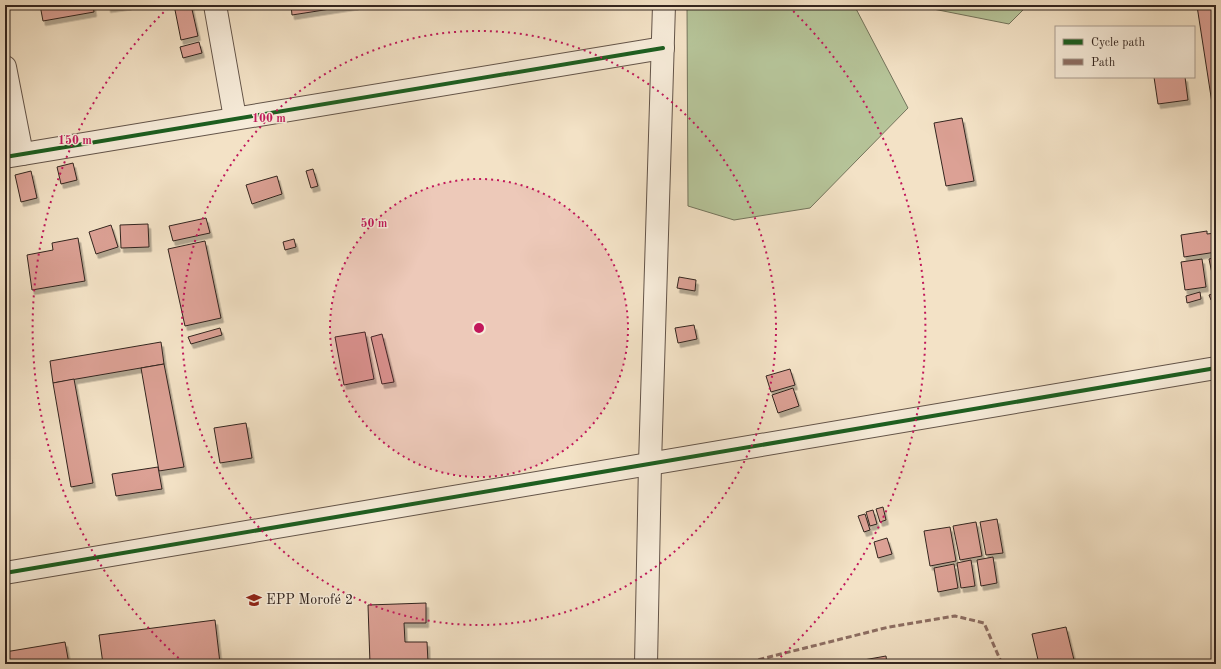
<svg xmlns="http://www.w3.org/2000/svg" width="1221" height="669" viewBox="0 0 1221 669" font-family="'Old Standard TT',serif">
	<style>
		.green { fill: #b6c499; stroke: #74745c }
		.building { fill: #dca195; stroke: #33251f; filter: url(#shadow) }
		.lines { fill: none; stroke-linecap: round; stroke-linejoin: round }
		.minor-casing { stroke: #635449; stroke-width: 24 }
		.minor { stroke: #f7ecda; stroke-width: 22 }
		.quiet { stroke: #8d6e63; stroke-width: 3; stroke-dasharray: 6 3; stroke-linecap: butt }
		.cycleway-casing { stroke: #f7ecda; stroke-width: 6 }
		.cycleway { stroke: #1b5e20; stroke-width: 4 }
		.ring { fill: none; stroke: #c2185b; stroke-width: 2; stroke-dasharray: 2 4 }
		.labels { text-anchor: middle; dominant-baseline: central; stroke-width: 3; stroke-linejoin: round; paint-order: stroke }
		.poi-label { font-size: 14px; fill: #33251f; stroke: #f7ecda; text-anchor: start }
		.centre { fill: #c2185b; stroke: #f7ecda; stroke-width: 2 }
		.ring-label { font-size: 12px; text-anchor: middle; font-weight: bold; fill: #c2185b; stroke: #f7ecda; stroke-width: 3; stroke-linejoin: round; paint-order: stroke }
	</style>
	<defs>
		<filter id="shadow"><feDropShadow dx="2.5" dy="4.5" stdDeviation="0" flood-color="#0004"/></filter>
	</defs>
	<rect width="100%" height="100%" fill="#f3e2c6"/>
	<filter id="stains"><feTurbulence type="fractalNoise" baseFrequency=".005" numOctaves="4"/><feColorMatrix values="0 0 0 0 .2 0 0 0 0 .09 0 0 0 0 .02 0 0 0 .5 -.17"/></filter>
	<radialGradient id="worn" r=".72"><stop offset=".6" stop-color="#630" stop-opacity="0"/><stop offset="1" stop-color="#630" stop-opacity=".3"/></radialGradient>
	<g class="green">
		<polygon points="687,5 854,5 908,108 810,208 734,220 688,206"/>
		<polygon points="913,5 1028,5 1009,24"/>
	</g>
	<g class="building">
		<polygon points="40,5 93,5 94,12 43,21"/>
		<polygon points="108,5 129,5 108,8"/>
		<polygon points="174,5 191,5 198,36 181,40"/>
		<polygon points="291,5 356,5 292,15"/>
		<polygon points="1216,5 1216,129 1197,6"/>
		<polygon points="199,42 202,53 183,58 180,47"/>
		<polygon points="1154,77 1185,77 1188,100 1158,104"/>
		<polygon points="962,118 974,181 946,186 934,123"/>
		<polygon points="73,163 77,180 61,184 57,167"/>
		<polygon points="313,169 318,186 311,188 306,171"/>
		<polygon points="31,171 37,198 21,202 15,175"/>
		<polygon points="277,176 282,194 252,204 246,185"/>
		<polygon points="206,218 210,233 173,241 169,226"/>
		<polygon points="148,224 149,247 121,248 120,225"/>
		<polygon points="111,225 118,247 96,254 89,232"/>
		<polygon points="1207,231 1207,234 1216,233 1216,252 1184,257 1181,235"/>
		<polygon points="78,238 85,281 32,290 27,255 53,250 52,243"/>
		<polygon points="294,239 296,247 285,250 283,242"/>
		<polygon points="205,241 221,318 185,326 168,249"/>
		<polygon points="1216,257 1216,282 1214,283 1209,259"/>
		<polygon points="1202,259 1206,287 1185,290 1181,262"/>
		<polygon points="679,277 696,280 695,291 677,288"/>
		<polygon points="1200,292 1201,299 1187,303 1186,296"/>
		<polygon points="1216,293 1216,299 1211,300 1209,295"/>
		<polygon points="694,325 697,339 678,343 675,328"/>
		<polygon points="220,328 222,335 191,344 188,337"/>
		<polygon points="365,332 374,379 344,385 335,337"/>
		<polygon points="382,334 394,382 382,384 371,337"/>
		<polygon points="161,342 164,364 53,383 50,361"/>
		<polygon points="164,364 184,467 159,471 141,368"/>
		<polygon points="790,369 795,385 771,392 766,376"/>
		<polygon points="74,379 93,483 71,487 53,383"/>
		<polygon points="793,388 799,406 778,413 772,395"/>
		<polygon points="246,423 252,458 220,463 214,428"/>
		<polygon points="158,467 162,489 116,496 112,474"/>
		<polygon points="883,507 886,520 880,522 876,509"/>
		<polygon points="873,510 877,524 870,526 866,512"/>
		<polygon points="865,514 870,530 864,532 858,516"/>
		<polygon points="997,519 1003,553 986,555 980,522"/>
		<polygon points="976,522 982,556 960,560 953,526"/>
		<polygon points="950,527 956,561 930,566 924,531"/>
		<polygon points="887,538 892,554 878,558 874,542"/>
		<polygon points="993,557 997,583 981,586 977,560"/>
		<polygon points="971,560 975,586 961,588 957,563"/>
		<polygon points="954,564 958,588 938,592 934,568"/>
		<polygon points="426,603 426,623 404,623 405,642 427,642 428,662 370,664 368,605"/>
		<polygon points="215,620 220,663 103,664 99,635"/>
		<polygon points="1066,627 1075,664 1039,664 1032,634"/>
		<polygon points="65,642 69,664 5,664 5,652"/>
		<polygon points="886,656 887,664 841,664"/>
	</g>
	<g class="lines">
		<g class="minor-casing">
			<g id="minor">
				<polyline points="215,5 235,118"/>
				<polyline points="5,67 22,154"/>
				<polyline points="5,157 663,48"/>
				<polyline points="5,573 1216,368"/>
				<polyline points="646,664 650,464 664,5"/>
			</g>
		</g>
		<use href="#minor" class="minor"/>
		<polyline class="quiet" points="741,664 889,627 955,616 984,623 1002,664"/>
		<g class="cycleway-casing">
			<g id="cycleway">
				<polyline points="5,157 663,48"/>
				<polyline points="5,573 1216,368"/>
			</g>
		</g>
		<use href="#cycleway" class="cycleway"/>
	</g>
	<circle cx="479" cy="328" r="149" fill="#c2185b" fill-opacity=".12"/>
	<g class="ring">
		<circle cx="479" cy="328" r="149"/>
		<circle cx="479" cy="328" r="297"/>
		<path d="M183 662A446 446 0 0 1 169 7M789 7A446 446 0 0 1 775 662"/>
	</g>
	<defs>
		<g id="school-bare" transform="scale(1.2)"><path d="M0-5L7-2L0 1L-7-2ZM-4 1L0 2.5L4 1V4Q0 6-4 4Z" fill="#8f2418" stroke="#f7ecda" stroke-width="2.5" paint-order="stroke"/></g>
	</defs>
	<g fill-rule="evenodd">
		<use href="#school-bare" x="254" y="600"/>
	</g>
	<g class="labels">
		<g class="poi-label">
			<text x="266" y="600">EPP Morofé 2</text>
		</g>
	</g>
	<circle cx="479" cy="328" r="6" class="centre"/>
	<g class="ring-label">
		<text x="269" y="122">100 m</text>
		<text x="75" y="144">150 m</text>
		<text x="374" y="227">50 m</text>
	</g>
	<rect width="1221" height="669" fill="none" stroke="#f3e2c6" stroke-width="20"/>
	<rect x="6" y="6" width="1209" height="657" fill="none" stroke="#33251f" stroke-width="2"/>
	<rect x="10" y="10" width="1201" height="649" fill="none" stroke="#33251f"/>
	<rect x="1055" y="26" width="140" height="52" fill="#f7ecda" stroke="#a99c8f"/>
	<rect x="1063" y="39" width="20" height="6" fill="#1b5e20" stroke="#a99c8f"/>
	<text x="1091" y="46" font-size="12" fill="#33251f">Cycle path</text>
	<rect x="1063" y="59" width="20" height="6" fill="#8d6e63" stroke="#a99c8f"/>
	<text x="1091" y="66" font-size="12" fill="#33251f">Path</text>
	<rect width="100%" height="100%" filter="url(#stains)"/>
	<rect width="100%" height="100%" fill="url(#worn)"/>
</svg>
